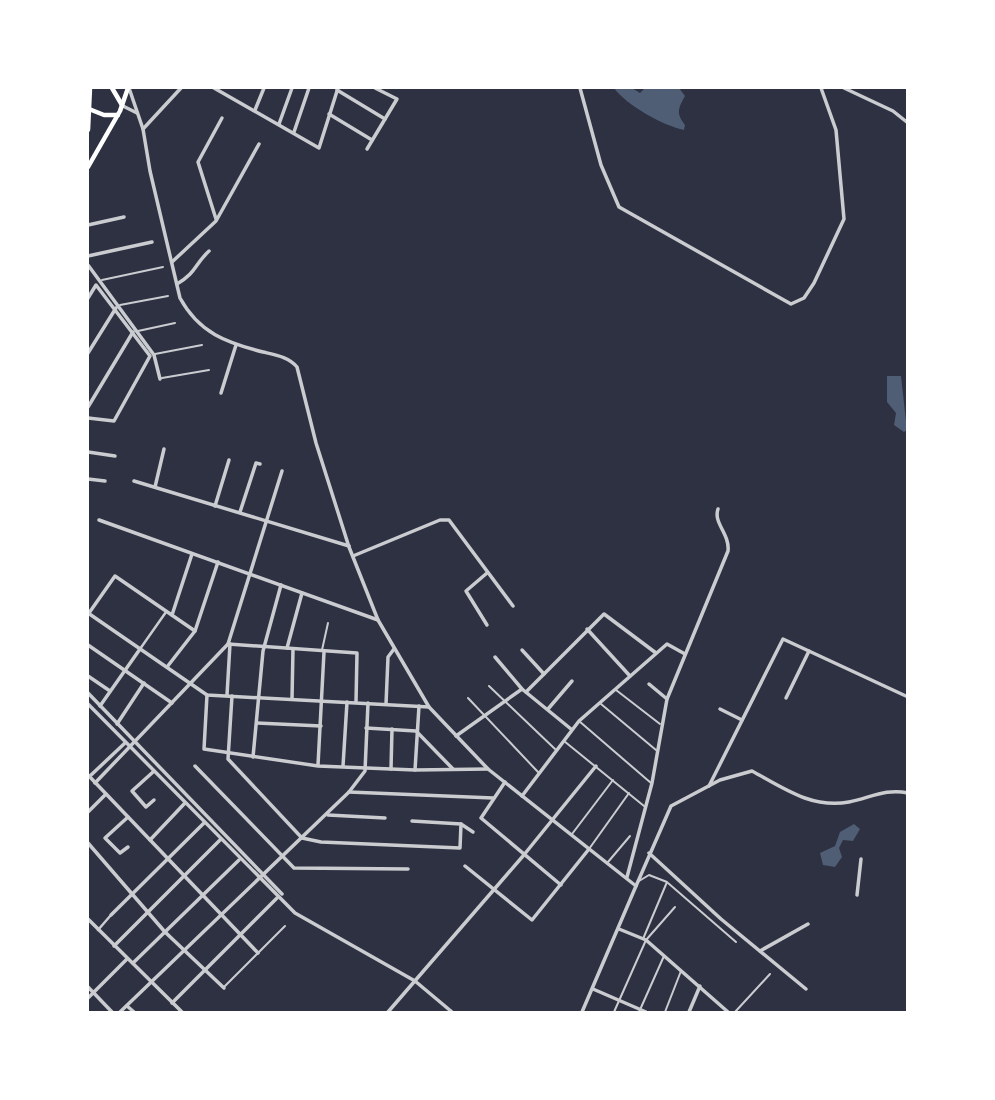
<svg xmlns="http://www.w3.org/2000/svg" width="995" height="1100" viewBox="0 0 995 1100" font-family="'Varela Round',sans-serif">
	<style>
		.water { fill: #4f5d75 }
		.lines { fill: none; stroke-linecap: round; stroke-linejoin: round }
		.service { stroke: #caccd0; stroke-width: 2 }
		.pedestrian { stroke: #caccd0; stroke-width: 2.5 }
		.minor { stroke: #caccd0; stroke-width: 3.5 }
		.tertiary { stroke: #caccd0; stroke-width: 3.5 }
		.secondary { stroke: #fff; stroke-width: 4.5 }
	</style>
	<rect width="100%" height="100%" fill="#2d3142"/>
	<g class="water">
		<path d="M614,88H632L640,93L645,88H679L685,96C678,109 676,113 685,125L684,130C664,126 626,105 614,88Z"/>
		<polygon points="887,376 901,376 907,430 904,432 894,425 896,413 887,402"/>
		<polygon points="854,824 860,829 853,841 843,840 839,848 842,857 835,867 823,865 820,853 835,846 840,832"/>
	</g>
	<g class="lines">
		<g class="service">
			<polyline points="102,280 163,267"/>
			<polyline points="120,305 168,296"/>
			<polyline points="138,331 175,323"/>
			<polyline points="155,354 202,345"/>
			<polyline points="162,378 209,370"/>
			<polyline points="322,650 328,623"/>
			<polyline points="489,686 555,749"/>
			<polyline points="616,690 660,724"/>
			<polyline points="468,698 538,772"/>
			<polyline points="601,704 656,750"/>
			<polyline points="579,721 651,783"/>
			<polyline points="564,741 644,806"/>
			<polyline points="572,834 613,780"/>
			<polyline points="589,849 629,793"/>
			<polyline points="608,862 630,836"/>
			<polyline points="639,881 649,875 667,882 643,939"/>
			<polyline points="668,883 736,942"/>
			<polyline points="224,987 285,926"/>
			<polyline points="614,1012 646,940 675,907"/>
			<polyline points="639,1012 664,956"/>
			<polyline points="665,1012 681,971"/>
			<polyline points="735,1012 770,974"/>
		</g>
		<g class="pedestrian">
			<polyline points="140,649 166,612"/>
			<polyline points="98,930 111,915"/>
		</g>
		<g class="minor">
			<polyline points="214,88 319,148 338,88"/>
			<polyline points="580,88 601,165 619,207 791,304 804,298 814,283 844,219 836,130 821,88"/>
			<polyline points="844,88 893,111 908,123"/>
			<polyline points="337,90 385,119"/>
			<polyline points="255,110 264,88"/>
			<polyline points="329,114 372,140"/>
			<polyline points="279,124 292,88"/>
			<polyline points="143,129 181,88"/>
			<polyline points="294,132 309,88"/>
			<polyline points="367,149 397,99 375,88"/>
			<polyline points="216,219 198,162 222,118"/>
			<polyline points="88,225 124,217"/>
			<polyline points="88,256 152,242"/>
			<polyline points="172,262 216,221 259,144"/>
			<polyline points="88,265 154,355 160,379"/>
			<path d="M177,284C197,272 194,265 209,251"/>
			<polyline points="88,298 96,285 150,356 114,421 88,418"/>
			<polyline points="88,353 116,308"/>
			<polyline points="221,393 236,345"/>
			<polyline points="88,407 133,332"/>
			<polyline points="88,452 115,456"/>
			<polyline points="88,479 105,481"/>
			<polyline points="134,481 349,546"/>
			<polyline points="155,487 164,449"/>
			<polyline points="215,506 229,460"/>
			<polyline points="240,512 256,463 260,464"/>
			<polyline points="99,520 378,620"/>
			<polyline points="353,556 440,520 449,520 513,606"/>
			<polyline points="487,573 466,591 487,625"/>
			<polyline points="88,613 207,695 429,707"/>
			<polyline points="89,613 115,576 195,631"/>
			<polyline points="172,615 192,554"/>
			<polyline points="587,629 630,676"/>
			<polyline points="228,644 357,653 356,702"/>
			<polyline points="88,645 172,703"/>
			<polyline points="287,648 302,593"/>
			<polyline points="522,650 544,674"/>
			<polyline points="495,657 522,689 571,729"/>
			<polyline points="167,667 195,631 218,562"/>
			<polyline points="88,676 110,691"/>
			<polyline points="649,684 667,699"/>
			<polyline points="526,692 604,614 656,653"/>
			<polyline points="88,693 282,894"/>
			<polyline points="207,695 204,749 318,766 415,770 488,769"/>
			<polyline points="227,695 230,644"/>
			<polyline points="232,696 228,759 302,838 321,842 460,848 461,824 412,821"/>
			<polyline points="786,698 809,651"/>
			<polyline points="292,699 293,649"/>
			<polyline points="88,704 295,913 415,981 452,1012"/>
			<polyline points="386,704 388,657 394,649"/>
			<polyline points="100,706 140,649"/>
			<polyline points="548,709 572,681"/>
			<polyline points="720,709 742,720"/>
			<polyline points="257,723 321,726"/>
			<polyline points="117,724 144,683"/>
			<polyline points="366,728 416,731 453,769"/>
			<polyline points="456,736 522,689"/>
			<polyline points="253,757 263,651 281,585"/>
			<polyline points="318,765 324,652"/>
			<polyline points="195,766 294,868 408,869"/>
			<polyline points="343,766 347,702"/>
			<polyline points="391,769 392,729"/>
			<polyline points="415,770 419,706"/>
			<polyline points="153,772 132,791 146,807 154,800"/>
			<polyline points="88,775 258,953"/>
			<polyline points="90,776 125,743"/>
			<polyline points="505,782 481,818 561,885"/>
			<polyline points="95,783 228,644 282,471"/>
			<polyline points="709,786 783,639 908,697"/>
			<polyline points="349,792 493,798"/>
			<polyline points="522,796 579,721 667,644 685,654"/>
			<polyline points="88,812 106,794"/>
			<polyline points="328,815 385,818"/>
			<polyline points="461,824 473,832"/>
			<polyline points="150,840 185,803"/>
			<polyline points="88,843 165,932 224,988"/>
			<polyline points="128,847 120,853 105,838 128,817"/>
			<polyline points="649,853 721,919 806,989"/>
			<polyline points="465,866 532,920 589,849"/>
			<path d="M627,877L652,783L667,699L728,551C730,534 713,523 718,509"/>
			<path d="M636,886L671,806L720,780L752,771C783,788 812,809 849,802C870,798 886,788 908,793"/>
			<polyline points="857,895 861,859"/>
			<polyline points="111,915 204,823"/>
			<polyline points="619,929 646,940 728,1012"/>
			<polyline points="114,946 221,839"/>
			<polyline points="760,951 808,924"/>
			<polyline points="133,963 239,860"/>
			<polyline points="88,987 112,1012"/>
			<polyline points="593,989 646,1012"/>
			<polyline points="88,998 127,959"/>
			<polyline points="172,1003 277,898"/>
			<polyline points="127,1006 134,1012"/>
			<polyline points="120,1012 349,792 365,771 368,703"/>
			<polyline points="388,1012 523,856 596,766"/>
			<polyline points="689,1012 700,986"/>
		</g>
		<g class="tertiary">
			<path d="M129,88L143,129L150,171L180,298C199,333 227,343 263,352C276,355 289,357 297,367L316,443L349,547L378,620L429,707L488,769L636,886L582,1012"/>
			<polyline points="123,106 137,113"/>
			<polyline points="88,919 182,1012"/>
		</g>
		<g class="secondary">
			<polyline points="112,88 122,105"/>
			<polyline points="89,109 104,115 118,115"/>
			<polyline points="88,130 90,88"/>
			<polyline points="88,167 120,111 128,88"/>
		</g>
	</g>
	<rect width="995" height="1100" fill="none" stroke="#ffffff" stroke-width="178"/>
</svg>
